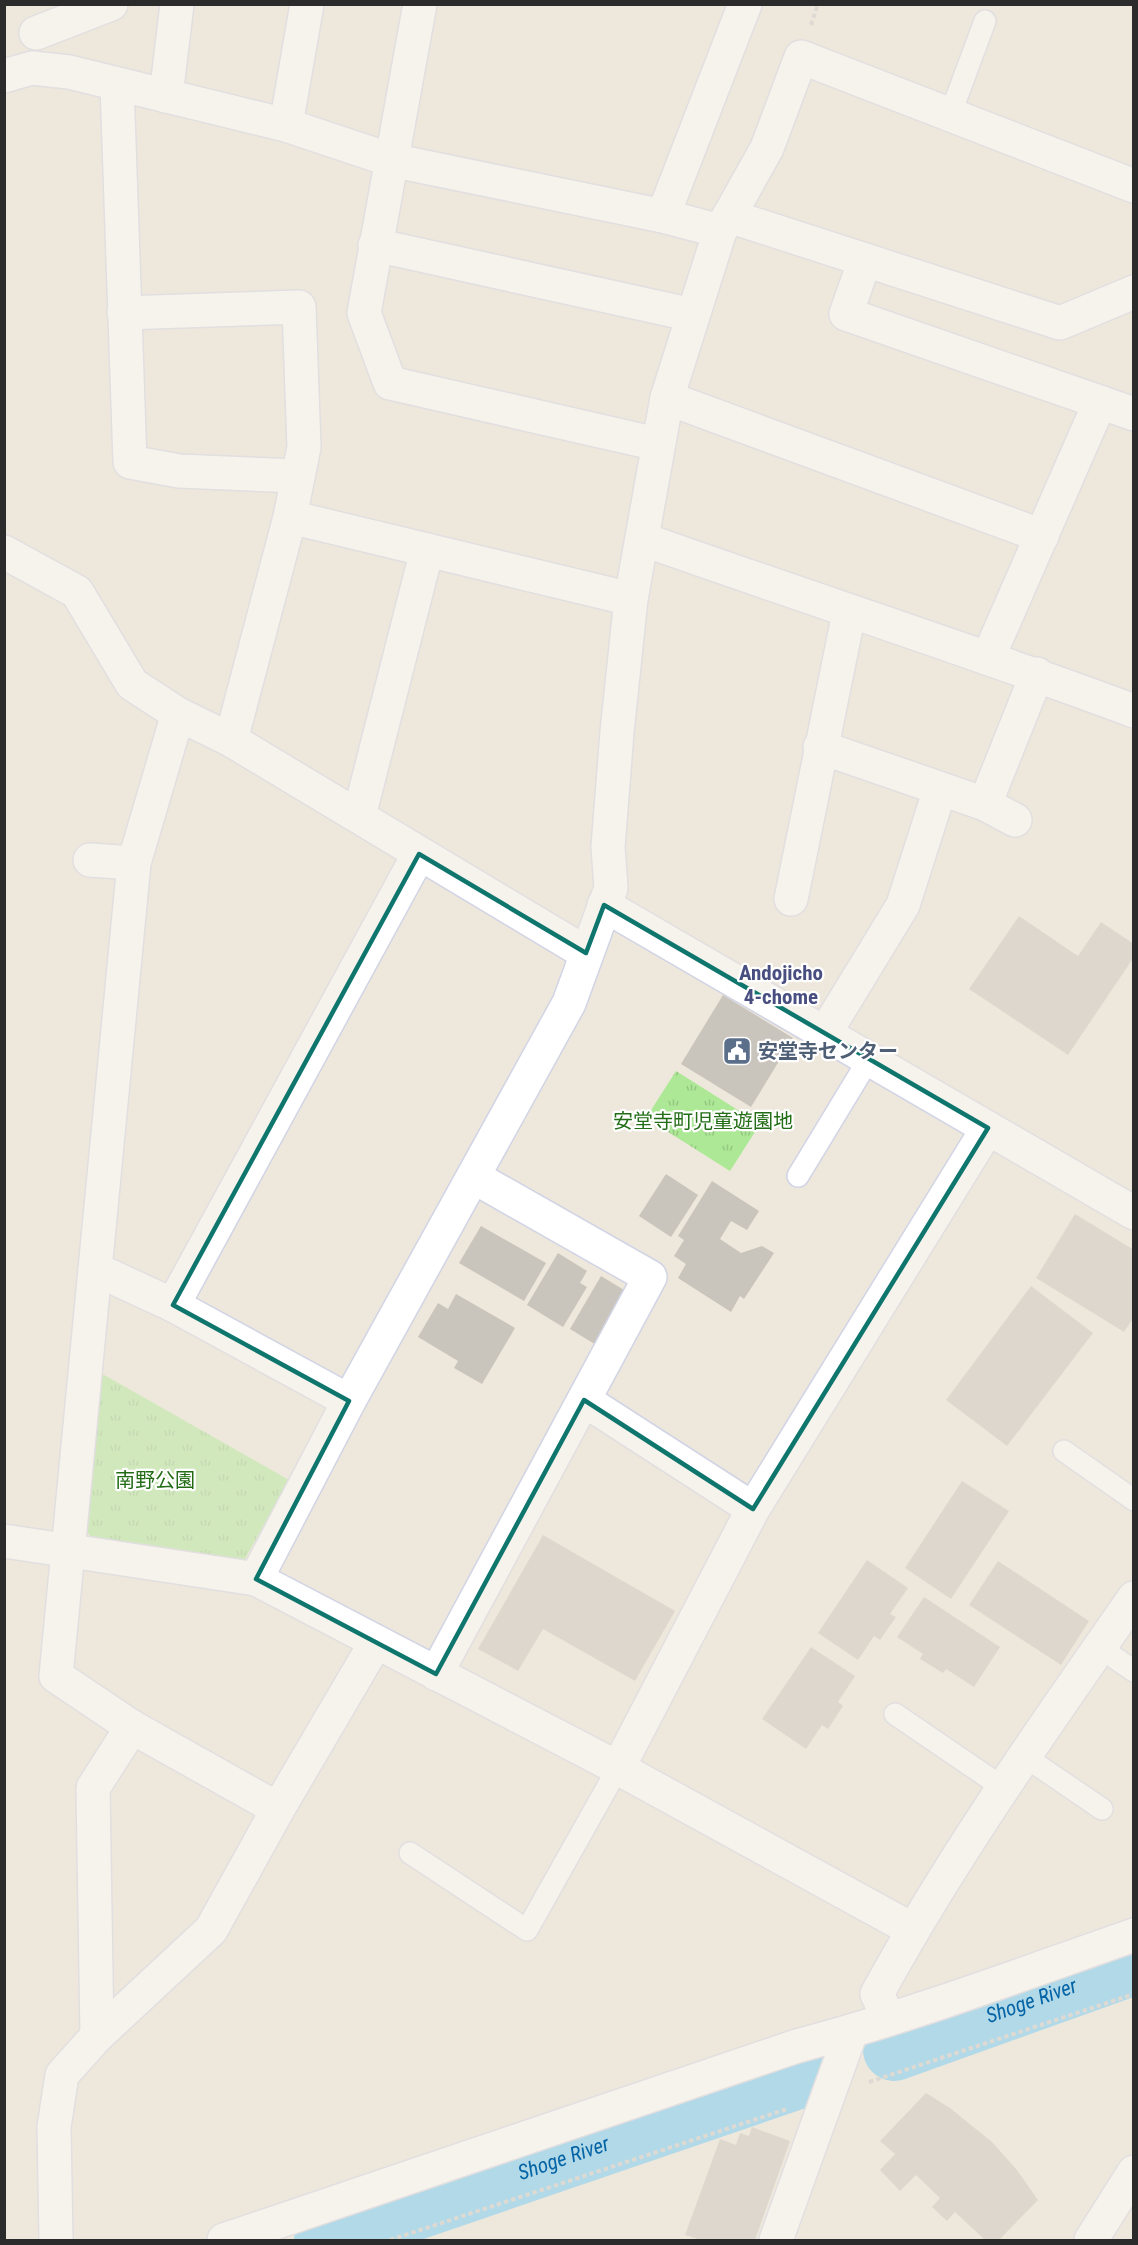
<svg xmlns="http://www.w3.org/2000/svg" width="1138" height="2245" viewBox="0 0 1138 2245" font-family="'Roboto Condensed','Noto Sans JP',sans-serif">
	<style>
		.park { fill: url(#park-tufts) }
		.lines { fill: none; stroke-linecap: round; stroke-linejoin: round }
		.river { stroke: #68c8f6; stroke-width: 62 }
		.building { fill: #c9c4bc }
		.service-casing { stroke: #d1d4e5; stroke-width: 24 }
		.minor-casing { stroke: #d1d4e5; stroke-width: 36 }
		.path { stroke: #c8c8c8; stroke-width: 4; stroke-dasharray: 4.5 3; stroke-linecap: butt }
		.service { stroke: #fff; stroke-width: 21 }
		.minor { stroke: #fff; stroke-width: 33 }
		.marked { fill: none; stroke: #0f766e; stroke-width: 4.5; stroke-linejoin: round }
		.labels { text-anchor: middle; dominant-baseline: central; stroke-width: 4.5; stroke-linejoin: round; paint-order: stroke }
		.service-label { font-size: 20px; font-weight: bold; fill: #4e5e75; stroke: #fff; text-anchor: start }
		.park-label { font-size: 20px; fill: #226d15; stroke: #fff }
		.neighbourhood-label { font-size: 21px; font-weight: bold; fill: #484e7f; stroke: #fff }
		.water-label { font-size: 21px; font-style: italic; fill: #0564a5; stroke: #fff }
	</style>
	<defs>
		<pattern id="park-tufts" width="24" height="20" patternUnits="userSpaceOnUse" patternTransform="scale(1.5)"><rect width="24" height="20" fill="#ace895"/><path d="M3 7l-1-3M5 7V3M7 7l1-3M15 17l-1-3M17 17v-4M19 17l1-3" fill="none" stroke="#94c781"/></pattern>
	</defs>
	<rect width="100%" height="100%" fill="#eee7dc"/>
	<g class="park">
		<polygon points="676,1071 760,1124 730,1171 646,1118"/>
		<polygon points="99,1372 289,1480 245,1559 238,1562 92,1538 84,1528"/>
	</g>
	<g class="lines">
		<g class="river">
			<path id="s1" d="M894,2050L1134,1964"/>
			<path id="s2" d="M325,2240L801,2077"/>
		</g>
	</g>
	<g class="building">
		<polygon points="1019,916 1078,956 1101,922 1134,944 1134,957 1068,1055 969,989"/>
		<polygon points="723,995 793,1038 751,1107 681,1064"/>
		<polygon points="666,1174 698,1195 671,1237 639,1216"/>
		<polygon points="712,1181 759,1211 747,1230 731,1221 720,1239 741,1253 762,1246 774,1253 744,1299 740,1296 731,1312 678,1278 686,1264 674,1256 684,1240 678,1236"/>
		<polygon points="1075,1214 1134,1250 1134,1317 1124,1332 1036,1278"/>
		<polygon points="481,1226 546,1263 524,1301 459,1263"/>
		<polygon points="558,1253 587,1271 580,1283 587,1287 563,1327 527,1305"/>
		<polygon points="601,1276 629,1293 598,1346 570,1329"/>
		<polygon points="1031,1286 1093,1333 1007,1446 946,1400"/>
		<polygon points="456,1294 515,1328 482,1384 454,1368 458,1361 418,1337 438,1303 448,1309"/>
		<polygon points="962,1481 1009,1511 951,1599 905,1568"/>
		<polygon points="543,1535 675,1611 635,1681 543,1629 518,1671 478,1649"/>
		<polygon points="867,1560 908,1588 890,1614 896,1617 880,1640 874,1636 858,1660 818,1633"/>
		<polygon points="998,1561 1089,1621 1061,1665 969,1605"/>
		<polygon points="924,1597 1000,1647 974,1687 946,1669 943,1673 920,1659 923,1654 897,1637"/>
		<polygon points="811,1647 855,1676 838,1702 843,1706 828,1729 822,1725 806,1749 762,1719"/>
		<polygon points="926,2093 950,2108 992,2142 1017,2170 1038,2200 999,2240 985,2240 955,2212 947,2221 932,2207 940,2198 916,2175 900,2191 880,2170 895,2154 880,2141"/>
		<polygon points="752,2127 790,2141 755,2240 701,2240 685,2235 720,2139 736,2145 740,2133 749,2136"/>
	</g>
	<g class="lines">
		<g class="service-casing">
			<g id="service">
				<polyline points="950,115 985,21"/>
				<polyline points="798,1176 869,1059"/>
				<polyline points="1064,1451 1134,1500"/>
				<polyline points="1099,1647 1134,1671"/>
				<polyline points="895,1714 1002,1787"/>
				<polyline points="1024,1756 1102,1809"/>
				<polyline points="410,1853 527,1930 618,1768"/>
			</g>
		</g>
		<g class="minor-casing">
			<g id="minor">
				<polyline points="420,4 364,313 390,383 657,444"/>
				<polyline points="36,33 111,4"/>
				<polyline points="4,76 32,68 69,72 286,125 391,160 663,216 720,231 729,216 1060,323 1134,292"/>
				<polyline points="117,84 130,462 179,471 297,476"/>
				<polyline points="166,96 177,4"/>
				<polyline points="286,125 307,4"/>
				<polyline points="663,216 745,4"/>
				<polyline points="729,216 767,148 801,57 1134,186"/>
				<polyline points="375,245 693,315"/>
				<polyline points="865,260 846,314 1134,414"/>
				<polyline points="124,313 299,307 304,447 290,517 231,740"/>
				<polyline points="667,398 1042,536"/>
				<polyline points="290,517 631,599"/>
				<path d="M642,539C805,597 971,650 1134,711"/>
				<polyline points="4,552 77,592 132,684 178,714 231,740 586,953"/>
				<polyline points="988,658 1100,402"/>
				<polyline points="178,714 134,863 56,1676 132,1727 278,1809"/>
				<polyline points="820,747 985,804 1015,820"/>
				<polyline points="985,804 1037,674"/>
				<polyline points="359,816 427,550"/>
				<polyline points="90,860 134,863"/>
				<polyline points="791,899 849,613"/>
				<polyline points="604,905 1134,1213"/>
				<polyline points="825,1033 903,905 940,789"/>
				<polyline points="95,1269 173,1305 349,1401"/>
				<polyline points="173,1305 419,854"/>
				<polyline points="584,1400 753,1509"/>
				<polyline points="4,1541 256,1579 618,1768 913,1930"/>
				<polyline points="256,1579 349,1401 569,1003 611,888 608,847 617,732 631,599 667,398 720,231"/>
				<polyline points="436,1674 650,1277 474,1177"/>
				<polyline points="618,1768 753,1509 988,1128"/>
				<path d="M889,2019L877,1994C953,1855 1044,1727 1134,1598"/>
				<polyline points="97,2036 93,1788 132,1727"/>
				<polyline points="56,2240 54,2127 62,2075 97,2036 211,1930 278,1809 376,1642"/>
				<path d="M224,2240L797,2046C911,2016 1022,1974 1134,1935"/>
				<polyline points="776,2240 851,2032"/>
				<polyline points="1091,2240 1134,2172"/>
			</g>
		</g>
		<g class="path">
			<polyline points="811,25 818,4"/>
			<polyline points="869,2082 1134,1994"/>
			<polyline points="390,2240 787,2109"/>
		</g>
		<use href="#service" class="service"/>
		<use href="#minor" class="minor"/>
	</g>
	<path d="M0 0H1138V2245H0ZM419,854L586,953L604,905L988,1128L753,1509L584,1400L436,1674L256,1579L349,1401L173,1305Z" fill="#eee7dc" fill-opacity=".55" fill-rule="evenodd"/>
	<path class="marked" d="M419,854L586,953L604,905L988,1128L753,1509L584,1400L436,1674L256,1579L349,1401L173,1305Z"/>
	<defs>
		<g id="civic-square" transform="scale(1.5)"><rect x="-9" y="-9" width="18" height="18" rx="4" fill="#5c6f8a" stroke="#fff"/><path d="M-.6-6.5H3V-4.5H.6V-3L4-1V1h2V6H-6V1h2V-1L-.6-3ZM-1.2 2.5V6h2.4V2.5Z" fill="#fff"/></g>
	</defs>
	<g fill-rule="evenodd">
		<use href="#civic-square" x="737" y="1051"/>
	</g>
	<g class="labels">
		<g class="service-label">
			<text x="758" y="1051">安堂寺センター</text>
		</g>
		<g class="park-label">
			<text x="703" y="1121">安堂寺町児童遊園地</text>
			<text x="155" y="1480">南野公園</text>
		</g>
		<g class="neighbourhood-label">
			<text x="781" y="973">Andojicho<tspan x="781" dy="24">4-chome</tspan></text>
		</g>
		<g class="water-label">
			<text stroke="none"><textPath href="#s1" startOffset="146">Shoge River</textPath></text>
			<text stroke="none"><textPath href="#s2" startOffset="252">Shoge River</textPath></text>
		</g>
	</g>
	<rect width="1138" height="2245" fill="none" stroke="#2b2b2b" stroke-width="12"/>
</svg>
